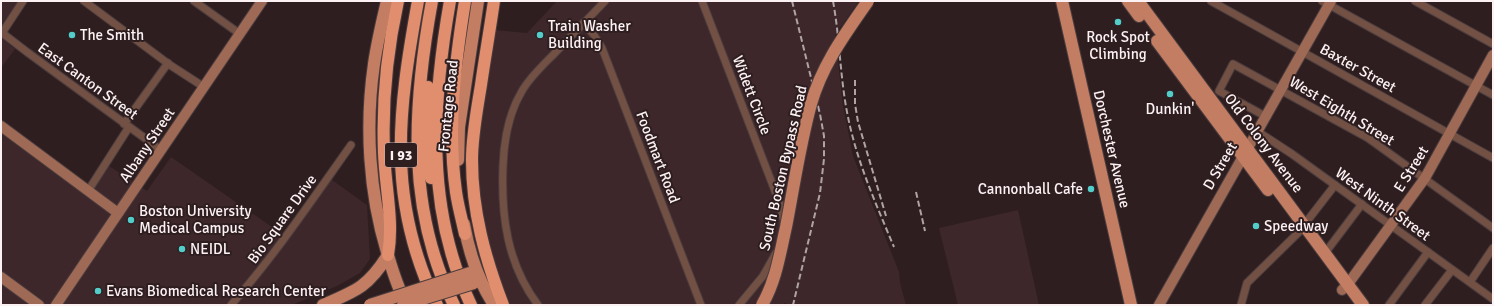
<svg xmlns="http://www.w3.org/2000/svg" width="1494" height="306" viewBox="0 0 1494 306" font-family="Signika,sans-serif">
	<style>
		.built { fill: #3d272b }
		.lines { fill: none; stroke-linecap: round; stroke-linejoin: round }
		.street-casing { stroke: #4b3c3e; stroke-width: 9 }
		.secondary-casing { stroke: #4b3c3e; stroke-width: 12 }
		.primary-casing { stroke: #4b3c3e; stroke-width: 14 }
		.highway-casing { stroke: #4b3c3e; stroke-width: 14 }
		.street { stroke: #725144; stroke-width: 7 }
		.secondary { stroke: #9f6a55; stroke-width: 10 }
		.primary { stroke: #c27d62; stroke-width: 12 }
		.highway { stroke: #e18e6e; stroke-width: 12 }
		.rail { stroke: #b0a3a5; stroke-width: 2; stroke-dasharray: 6 3; stroke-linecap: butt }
		.primary-bridge-casing { stroke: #4b3c3e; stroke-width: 14; stroke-linecap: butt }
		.primary-bridge { stroke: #c27d62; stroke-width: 12 }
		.poi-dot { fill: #53cdc9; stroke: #2e1e20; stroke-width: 1.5 }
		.labels { text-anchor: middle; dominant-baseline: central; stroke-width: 4; stroke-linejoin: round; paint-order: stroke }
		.shield { fill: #2e1e20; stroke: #beb2b4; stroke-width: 1 }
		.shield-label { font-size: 14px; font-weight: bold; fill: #fcf1f3 }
		.poi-label { font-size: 15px; fill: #fcf1f3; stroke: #2e1e20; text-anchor: start }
		.street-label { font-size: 15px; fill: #fcf1f3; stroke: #2e1e20 }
	</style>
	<rect width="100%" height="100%" fill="#2e1e20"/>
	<g class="built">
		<polygon points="1,1 19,1 1,25"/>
		<polygon points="557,1 859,1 835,35 843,106 853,156 899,272 900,283 906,305 790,305 784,303 784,305 508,305 483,226 476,171 479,123 495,30 527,33"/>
		<polygon points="1,38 15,49 1,68"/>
		<polygon points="1,120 91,188 106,164 147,191 171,157 282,234 325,175 367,205 370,259 360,273 337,286 292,305 1,305"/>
		<polygon points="1018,210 1039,305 958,305 939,228"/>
	</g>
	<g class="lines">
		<g class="street-casing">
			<g id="street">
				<polyline points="84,1 170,65 204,87"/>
				<polyline points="194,1 240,34"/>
				<polyline points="702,1 780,204 784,222"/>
				<polyline points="1211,1 1493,158"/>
				<polyline points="1322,1 1493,95"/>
				<polyline points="1415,1 1493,44"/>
				<polyline points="583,23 594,35 602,48 701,305"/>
				<polyline points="1,32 27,52 161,150"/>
				<polyline points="2,33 23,1"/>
				<polyline points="1265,116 1219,91 1233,64 1368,138 1493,228"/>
				<polyline points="124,124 168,63"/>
				<polyline points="1257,131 1292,154 1493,299"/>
				<polyline points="88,191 129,127"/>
				<polyline points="1304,225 1335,185"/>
				<polyline points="1325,253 1362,204"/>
				<polyline points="1470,282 1493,248"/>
				<path d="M231,305C275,255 312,200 351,145"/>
				<path d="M538,305C507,264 501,216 503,166C504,140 508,114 522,91C530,77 543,65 554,54C571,36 588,19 605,1"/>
				<polyline points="739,305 763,276 776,253"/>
				<polyline points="1241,305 1247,283 1299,232"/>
				<polyline points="1389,305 1428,252"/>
				<polyline points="1425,305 1452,270"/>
			</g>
		</g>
		<g class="secondary-casing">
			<g id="secondary">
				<polyline points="1,126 118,213"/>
				<polyline points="1,277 39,305"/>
				<polyline points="1342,290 1348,284 1425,178 1493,55"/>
				<polyline points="56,305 262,1"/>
				<polyline points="1159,305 1331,1"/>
			</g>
		</g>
		<g class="primary-casing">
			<g id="primary">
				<path d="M387,1C382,22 377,43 374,64C365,126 369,192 387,252C392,269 397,287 406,303"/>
				<polyline points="1062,1 1131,305"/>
				<polyline points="1128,1 1139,16"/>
				<polyline points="1138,1 1363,305"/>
				<polyline points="1157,41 1268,190"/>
				<polyline points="458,160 459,127 478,1"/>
				<path d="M464,224C469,253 478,280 494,305"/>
				<path d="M323,305C356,291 368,287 388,255"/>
			</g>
		</g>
		<g class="highway-casing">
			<g id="highway">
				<path d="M418,1C398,111 386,200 437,305"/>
				<path d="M432,1C413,105 406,208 454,305"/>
				<path d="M450,1C432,103 425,209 471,305"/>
				<path d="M465,1C455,63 447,129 456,192C458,206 462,220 465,234"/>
				<path d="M494,1C490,29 485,57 481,85C477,110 472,135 472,160C472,211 485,258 503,305"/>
				<path d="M428,87C426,117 423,150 431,178"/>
				<path d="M388,255C394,221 385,186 384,152C382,101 387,51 398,1"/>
			</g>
		</g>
		<use href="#street" class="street"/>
		<use href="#secondary" class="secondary"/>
		<use href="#primary" class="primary"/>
		<use href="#highway" class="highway"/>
		<g class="rail">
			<polyline points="792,1 820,114 824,136 824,159 820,193 793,305"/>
			<path d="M833,1C840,39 840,79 848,117C857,162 876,204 894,247"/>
			<polyline points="855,80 855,104 858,122 886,216"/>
			<polyline points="916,192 925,231"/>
			<polyline points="923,304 923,305"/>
		</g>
		<g class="primary-bridge-casing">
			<g id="primary-bridge">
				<polyline points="370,305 470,273"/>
				<polyline points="403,305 474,283"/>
				<path d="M762,305C776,281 780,253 786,227C794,186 800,144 811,104C822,65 845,34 868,1"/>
			</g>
		</g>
		<use href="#primary-bridge" class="primary-bridge"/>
	</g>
	<g class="poi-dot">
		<circle cx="1118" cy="22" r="4"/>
		<circle cx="72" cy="35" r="4"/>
		<circle cx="540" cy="35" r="4"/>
		<circle cx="1170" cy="94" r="4"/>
		<circle cx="1091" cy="189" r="4"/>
		<circle cx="131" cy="220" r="4"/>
		<circle cx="1256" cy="226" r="4"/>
		<circle cx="182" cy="249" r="4"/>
		<circle cx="98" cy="291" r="4"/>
	</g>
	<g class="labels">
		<rect class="shield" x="385" y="143" width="32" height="24" rx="3"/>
		<g class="shield-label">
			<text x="401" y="155">I 93</text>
		</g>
		<g class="poi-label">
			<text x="548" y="26">Train Washer<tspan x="548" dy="17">Building</tspan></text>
			<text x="80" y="35">The Smith</text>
			<text x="1118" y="37" text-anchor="middle">Rock Spot<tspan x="1118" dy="17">Climbing</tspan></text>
			<text x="1170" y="109" text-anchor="middle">Dunkin'</text>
			<text x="1083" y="189" text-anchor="end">Cannonball Cafe</text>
			<text x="139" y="211">Boston University<tspan x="139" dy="17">Medical Campus</tspan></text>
			<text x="1264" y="226">Speedway</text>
			<text x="190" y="249">NEIDL</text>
			<text x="106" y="291">Evans Biomedical Research Center</text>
		</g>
		<g class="street-label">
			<text transform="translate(1358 68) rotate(29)">Baxter Street</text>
			<text transform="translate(88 81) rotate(36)">East Canton Street</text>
			<text transform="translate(752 95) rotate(69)">Widett Circle</text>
			<text transform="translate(448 106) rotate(-84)">Frontage Road</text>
			<text transform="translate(1342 111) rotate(31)">West Eighth Street</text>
			<text transform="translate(1264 143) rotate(53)">Old Colony Avenue</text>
			<text transform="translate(147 145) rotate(-56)">Albany Street</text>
			<text transform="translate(1112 149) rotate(77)">Dorchester Avenue</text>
			<text transform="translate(658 157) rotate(69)">Foodmart Road</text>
			<text transform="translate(1220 166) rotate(-60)">D Street</text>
			<text transform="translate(783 168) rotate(-77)">South Boston Bypass Road</text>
			<text transform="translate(1411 169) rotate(-58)">E Street</text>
			<text transform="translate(1383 204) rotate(36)">West Ninth Street</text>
			<text transform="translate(282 219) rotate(-54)">Bio Square Drive</text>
		</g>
	</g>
	<rect width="1494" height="306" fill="none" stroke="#fcf1f3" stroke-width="4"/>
</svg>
